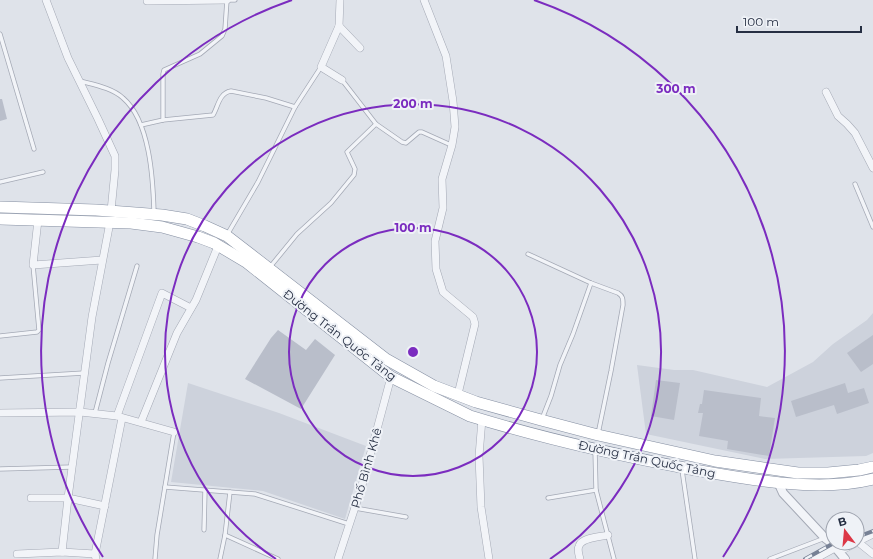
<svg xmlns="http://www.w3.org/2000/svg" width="873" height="559" viewBox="0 0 873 559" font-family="Montserrat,sans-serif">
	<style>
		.built { fill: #cdd2dc }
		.building { fill: #b9beca }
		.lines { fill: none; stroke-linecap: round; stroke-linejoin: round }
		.service-casing { stroke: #a4a9b5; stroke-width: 5 }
		.minor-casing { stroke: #a4a9b5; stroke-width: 8 }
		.tertiary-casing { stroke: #a4a9b5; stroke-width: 10 }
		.trunk-casing { stroke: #858fa2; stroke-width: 12 }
		.service { stroke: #f2f4f8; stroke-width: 3.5 }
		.minor { stroke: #f2f4f8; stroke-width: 7 }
		.tertiary { stroke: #f2f4f8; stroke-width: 8 }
		.trunk { stroke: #fff; stroke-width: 11 }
		.rail-casing { stroke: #778195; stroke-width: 4 }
		.rail { stroke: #eff2f7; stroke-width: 2.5; stroke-dasharray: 8; stroke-linecap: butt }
		.ring { fill: none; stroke: #7b2cbf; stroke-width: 2 }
		.labels { text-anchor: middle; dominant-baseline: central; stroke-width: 4; stroke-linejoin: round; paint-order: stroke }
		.street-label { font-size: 12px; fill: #262f43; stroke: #eff2f7 }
		.centre { fill: #7b2cbf; stroke: #eff2f7; stroke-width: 2 }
		.ring-label { font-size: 12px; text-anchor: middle; font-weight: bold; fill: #7b2cbf; stroke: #eff2f7; stroke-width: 4; stroke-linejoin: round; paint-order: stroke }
	</style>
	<rect width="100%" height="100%" fill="#dfe3ea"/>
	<g class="built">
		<polygon points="873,313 873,453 866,456 765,459 646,434 637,365 674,370 693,370 767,387 813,362 833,344 867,320"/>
		<polygon points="188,383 279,413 366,446 345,519 263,491 171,482"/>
	</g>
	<g class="building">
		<polygon points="0,99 2,99 7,119 0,121"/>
		<polygon points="278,330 306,350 315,339 335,355 301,409 245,379 271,338"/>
		<polygon points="873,335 873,364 861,372 847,353"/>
		<polygon points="656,380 680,383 674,420 651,416"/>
		<polygon points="845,383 848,393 864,388 869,403 837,414 834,405 796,417 791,401"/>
		<polygon points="704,390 761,398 759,416 775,418 769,456 727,449 728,441 699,436 703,413 698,413 700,404 702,404"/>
	</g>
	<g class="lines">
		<g class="service-casing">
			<g id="service">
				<polyline points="227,0 235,0"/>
				<polyline points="0,34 34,149"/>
				<polyline points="342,80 376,124 402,142 406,143 419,132 422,132 451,145"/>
				<path d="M80,81C95,85 112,88 123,98C150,121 153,179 154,212"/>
				<path d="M163,120L213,115C218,107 219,93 231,91L266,98L295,107"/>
				<polyline points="141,125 163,120 163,74 164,70 200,54 222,36 225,29 227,0"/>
				<polyline points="0,182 43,172"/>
				<polyline points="855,184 873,227"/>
				<polyline points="227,235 258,182 295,107 321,67"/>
				<path d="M528,254L591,283L618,293C623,296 623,299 623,305L611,371L598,434"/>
				<polyline points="270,267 297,234 331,203 354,175 355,169 347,152 376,124"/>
				<polyline points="0,336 37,332 39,330 33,265"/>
				<polyline points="0,378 84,373"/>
				<polyline points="95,413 108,363 137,266"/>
				<polyline points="542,419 551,396 560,365 573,334 591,283"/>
				<polyline points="595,450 596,490 614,559"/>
				<polyline points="0,469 72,467"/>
				<polyline points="682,470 695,559"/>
				<polyline points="165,487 255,494 349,524"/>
				<polyline points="548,498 596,490"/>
				<polyline points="355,508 406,517"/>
				<polyline points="204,530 205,490"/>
				<polyline points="225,535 278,559"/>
				<polyline points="155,559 157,535 174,432"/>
				<polyline points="220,559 225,535 230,492"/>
				<polyline points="770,559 825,538"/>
			</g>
		</g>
		<g class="minor-casing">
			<g id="minor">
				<polyline points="46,0 68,58 98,119 115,156 115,170 111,211"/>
				<polyline points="340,0 339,26 360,48"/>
				<polyline points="424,0 446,56 453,101 455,127 452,145 442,179 443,208 435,241 436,269 443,292 473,317 475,324 458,394"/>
				<polyline points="147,1 227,0"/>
				<polyline points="339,26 321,67 342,80"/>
				<polyline points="826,92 838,116 847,124 855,133 873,168"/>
				<polyline points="38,220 33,265 102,260"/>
				<polyline points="0,413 80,412 117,416 174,432"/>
				<polyline points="117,416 162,293 191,308"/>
				<polyline points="482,419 479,456 481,507 489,559"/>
				<polyline points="141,422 177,333 196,300 218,246"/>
				<polyline points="31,498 68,498 105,506"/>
				<polyline points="857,542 873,534"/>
				<polyline points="858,542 873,554"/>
				<polyline points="62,552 68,498 92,317 110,222"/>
				<polyline points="17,554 62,552 95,554"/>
				<polyline points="96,559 95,554 122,418"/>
				<polyline points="338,559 361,489 391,377"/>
				<path d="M580,559C579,555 577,550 579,546C582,537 601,537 608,535"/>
				<polyline points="815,559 835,548 844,549 856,543"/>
			</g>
		</g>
		<g class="tertiary-casing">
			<path id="tertiary" d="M778,482L783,493L825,538C833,543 838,551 845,559"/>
		</g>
		<g class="trunk-casing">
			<g id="trunk">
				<polyline points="0,207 96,210 162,215 187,219 205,226 227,236 386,359 434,386 476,402 541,420 598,435 715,461 798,473 828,473 859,470 873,467"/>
				<path d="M0,219L131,223L162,227L198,237L214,243L246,262L391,377L470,416C542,438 616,455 690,469C746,479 818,493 873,479"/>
			</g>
		</g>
		<use href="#service" class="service"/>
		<use href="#minor" class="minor"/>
		<use href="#tertiary" class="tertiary"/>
		<use href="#trunk" class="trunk"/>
		<g class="rail-casing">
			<g id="rail">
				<polyline points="857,537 873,531"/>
				<polyline points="805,559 834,543"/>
			</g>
		</g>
		<use href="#rail" class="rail"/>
	</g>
	<g class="ring">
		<circle cx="413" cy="352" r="124"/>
		<path d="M276 559A248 248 0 1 1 550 559"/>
		<path d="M103 557A372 372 0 0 1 292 0M534 0A372 372 0 0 1 723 557"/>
	</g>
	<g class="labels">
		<g class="street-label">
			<text transform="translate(340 335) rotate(38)">Đường Trần Quốc Tảng</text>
			<text transform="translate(647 459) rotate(12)">Đường Trần Quốc Tảng</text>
			<text transform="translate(366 468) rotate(-74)">Phố Bình Khê</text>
		</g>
	</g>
	<circle cx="413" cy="352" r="6" class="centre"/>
	<g class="ring-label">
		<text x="676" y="93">300 m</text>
		<text x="413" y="108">200 m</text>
		<text x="413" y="232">100 m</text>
	</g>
	<g transform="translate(845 531) rotate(344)"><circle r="19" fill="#eff2f7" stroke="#9fa4af"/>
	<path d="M0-3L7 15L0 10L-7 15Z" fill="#dc3746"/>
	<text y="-6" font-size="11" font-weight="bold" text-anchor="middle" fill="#262f43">B</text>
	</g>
	<path d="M737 26v6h124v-6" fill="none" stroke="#262f43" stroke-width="2"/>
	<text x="743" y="26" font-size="12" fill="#262f43" stroke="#eff2f7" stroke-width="3" paint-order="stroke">100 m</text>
</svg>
